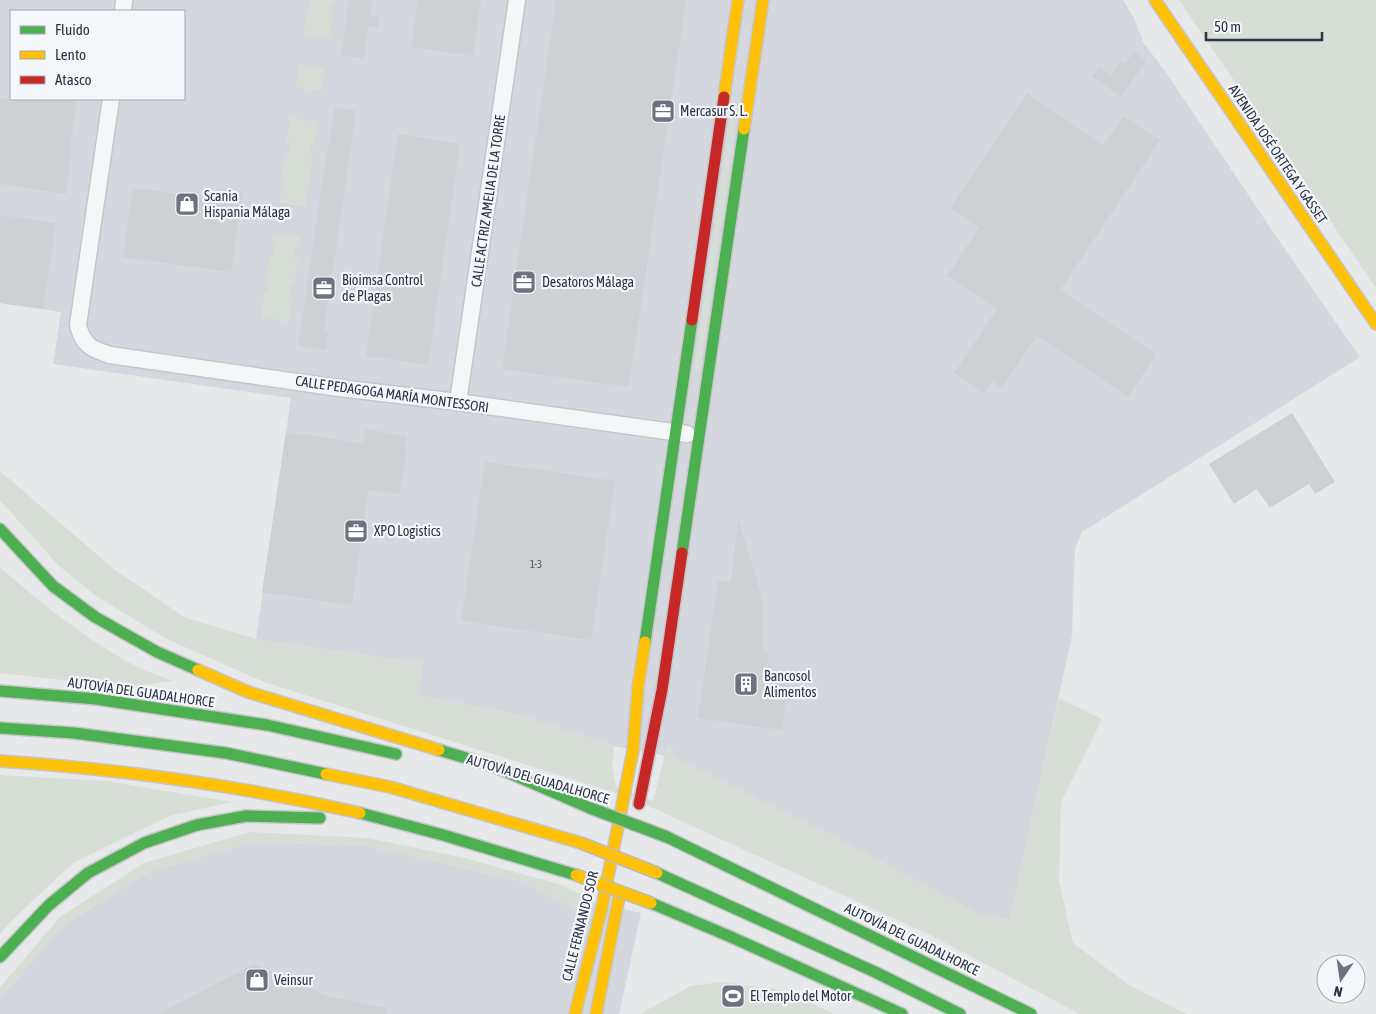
<svg xmlns="http://www.w3.org/2000/svg" width="1376" height="1014" viewBox="0 0 1376 1014" font-family="'Asap Condensed',sans-serif">
	<style>
		.built { fill: #d4d7dd; fill-rule: evenodd }
		.green { fill: #d6ded6 }
		.building { fill: #ced0d3 }
		.lines { fill: none; stroke-linecap: round; stroke-linejoin: round }
		.street-casing { stroke: #c4c6c8; stroke-width: 19 }
		.fast-casing { stroke: #c4c6c8; stroke-width: 14 }
		.slow-casing { stroke: #c4c6c8; stroke-width: 14 }
		.jam-casing { stroke: #c4c6c8; stroke-width: 14 }
		.street { stroke: #f5f6f7; stroke-width: 16 }
		.fast { stroke: #4caf50; stroke-width: 11 }
		.slow { stroke: #ffc107; stroke-width: 11 }
		.jam { stroke: #c62828; stroke-width: 11 }
		.fast-bridge-casing { stroke: #b8bbbf; stroke-width: 14; stroke-linecap: butt }
		.slow-bridge-casing { stroke: #b8bbbf; stroke-width: 14; stroke-linecap: butt }
		.fast-bridge { stroke: #4caf50; stroke-width: 11 }
		.slow-bridge { stroke: #ffc107; stroke-width: 11 }
		.labels { text-anchor: middle; dominant-baseline: central; stroke-width: 4.5; stroke-linejoin: round; paint-order: stroke }
		.number-label { font-size: 11px; fill: #545c69 }
		.poi-label { font-size: 14px; fill: #2b3445; stroke: #f4f6f9; text-anchor: start }
		.street-label { font-size: 14px; fill: #2b3445; stroke: #f4f6f9 }
	</style>
	<rect width="100%" height="100%" fill="#e6e8ea"/>
	<g class="built">
		<path d="M0,0H1123L1134,18L1143,42L1165,71L1280,242L1360,357L1082,532L1075,548L1072,636L1010,919L979,914L835,837L672,757L614,746L515,714L418,695L422,663L256,639L291,398L53,364L61,312L0,303ZM11,11H184V99H11Z"/>
		<polygon points="252,842 368,846 523,882 577,911 599,903 641,913 619,1014 0,1014 0,999 63,926 149,872"/>
	</g>
	<g class="green">
		<polygon points="311,0 335,0 335,3 332,3 331,12 333,13 330,37 304,34 307,10 310,10"/>
		<polygon points="1179,0 1376,0 1376,288"/>
		<polygon points="299,64 325,68 322,91 296,88"/>
		<polygon points="732,106 738,107 700,370 694,369"/>
		<polygon points="290,118 318,122 314,146 311,146 310,155 313,156 309,184 306,184 304,192 307,193 305,207 279,203 281,189 283,189 285,180 281,179 285,152 290,152 291,143 286,142"/>
		<polygon points="273,233 301,237 299,249 295,249 294,258 298,259 294,286 290,286 289,295 292,296 289,322 261,318 264,293 268,293 269,284 266,283 270,255 274,256 275,246 272,245"/>
		<polygon points="0,471 115,570 184,617 256,639 422,663 418,695 515,714 614,746 612,766 616,787 653,801 667,746 673,746 672,757 835,837 979,914 1010,919 1059,698 1102,719 1061,802 1059,881 1073,943 1129,985 1187,1014 1080,1014 930,935 653,808 613,792 264,682 167,639 96,596 58,565 0,500"/>
		<path d="M0,567C41,604 89,641 137,667C149,673 162,676 173,681L126,687L0,673Z"/>
		<polygon points="0,775 105,781 232,802 169,816 73,863 10,922 0,934"/>
		<polygon points="250,832 368,838 465,858 562,885 599,903 577,911 523,882 367,846 252,842 149,872 63,926 0,999 0,987 60,917 144,863"/>
		<polygon points="721,982 775,989 814,1004 833,1014 640,1014 691,986"/>
	</g>
	<g class="building">
		<polygon points="349,0 372,0 370,15 380,16 378,28 368,26 364,58 341,55"/>
		<polygon points="418,0 481,0 473,56 411,47"/>
		<polygon points="556,0 686,0 629,387 502,369"/>
		<polygon points="1134,51 1146,61 1121,97 1092,76 1099,67 1111,75 1121,61 1125,64"/>
		<polygon points="1027,93 1103,145 1124,116 1160,140 1060,290 1156,354 1128,397 1037,336 1002,388 992,381 984,393 954,373 997,309 947,276 979,228 950,208"/>
		<polygon points="0,99 77,99 70,150 72,150 66,194 0,184"/>
		<polygon points="335,108 356,111 324,331 328,332 326,350 298,346 327,150 328,151"/>
		<polygon points="398,134 460,144 428,365 366,356"/>
		<polygon points="133,188 221,200 223,189 243,192 231,272 123,257"/>
		<polygon points="0,215 56,223 43,309 0,303"/>
		<polygon points="1292,413 1335,482 1315,494 1309,484 1270,508 1257,489 1234,504 1209,464"/>
		<polygon points="365,429 407,436 405,449 407,449 400,494 368,490 352,605 262,592 286,432 363,443"/>
		<polygon points="485,462 615,481 591,640 461,621"/>
		<polygon points="738,518 763,601 763,651 769,652 767,662 790,681 782,730 698,718 718,581 731,583"/>
		<polygon points="254,964 327,996 387,1008 387,1014 158,1014"/>
	</g>
	<g class="lines">
		<g class="street-casing">
			<g id="street">
				<polyline points="123,11 124,0"/>
				<path d="M111,99L78,325C83,345 91,349 110,355L339,388L458,402L687,434"/>
				<polyline points="458,402 517,0"/>
			</g>
		</g>
		<g class="fast-casing">
			<g id="fast">
				<polyline points="0,529 53,586 95,617 157,652 198,670"/>
				<polyline points="682,553 744,129"/>
				<polyline points="645,642 692,320"/>
				<polyline points="0,691 96,699 267,725 396,754"/>
				<polyline points="0,728 74,733 226,753 326,774"/>
				<polyline points="439,750 493,766 590,808"/>
				<polyline points="360,813 443,835 576,875"/>
				<polyline points="667,837 1031,1014"/>
				<polyline points="657,873 875,972 960,1014"/>
				<polyline points="651,903 731,937 902,1014"/>
				<polyline points="0,957 49,905 88,873 144,843 197,825 246,816 320,818"/>
			</g>
		</g>
		<g class="slow-casing">
			<g id="slow">
				<polyline points="1155,0 1376,324"/>
				<polyline points="724,97 738,0"/>
				<polyline points="744,129 763,0"/>
				<polyline points="198,670 248,692 439,750"/>
				<path d="M0,761C122,769 241,786 360,813"/>
				<polyline points="326,774 390,787 581,843"/>
				<polyline points="575,1014 602,907 633,750 638,687 645,642"/>
				<polyline points="596,1014 620,892"/>
			</g>
		</g>
		<g class="jam-casing">
			<g id="jam">
				<polyline points="692,320 724,97"/>
				<polyline points="639,804 662,690 682,553"/>
			</g>
		</g>
		<use href="#street" class="street"/>
		<use href="#fast" class="fast"/>
		<use href="#slow" class="slow"/>
		<use href="#jam" class="jam"/>
		<g class="fast-bridge-casing">
			<polyline id="fast-bridge" points="590,808 667,837"/>
		</g>
		<g class="slow-bridge-casing">
			<g id="slow-bridge">
				<polyline points="581,843 657,873"/>
				<polyline points="576,875 651,903"/>
			</g>
		</g>
		<use href="#fast-bridge" class="fast-bridge"/>
		<use href="#slow-bridge" class="slow-bridge"/>
	</g>
	<defs>
		<g id="office-square" transform="scale(1.25)"><rect x="-9" y="-9" width="18" height="18" rx="4" fill="#6c737f" stroke="#f4f6f9"/><path d="M-6-3h4V-5.5h4V-3h4V5H-6ZM-1-4.5V-3h2v-1.5ZM-6 0V1H6V0Z" fill="#fff"/></g>
		<g id="shop-square" transform="scale(1.25)"><rect x="-9" y="-9" width="18" height="18" rx="4" fill="#6c737f" stroke="#f4f6f9"/><path d="M-5-2.5h2.3a2.7 3.5 0 0 1 5.4 0H5L5.5 6h-11ZM-1.5-2.5h3a1.5 2.3 0 0 0-3 0Z" fill="#fff"/></g>
		<g id="building-square" transform="scale(1.25)"><rect x="-9" y="-9" width="18" height="18" rx="4" fill="#6c737f" stroke="#f4f6f9"/><path d="M-4-6H4V6H1V3H-1V6H-4ZM-2.5-4.3h1.7v1.8h-1.7ZM.8-4.3h1.7v1.8H.8ZM-2.5-1h1.7V.8h-1.7ZM.8-1h1.7V.8H.8Z" fill="#fff"/></g>
		<g id="stadium-square" transform="scale(1.25)"><rect x="-9" y="-9" width="18" height="18" rx="4" fill="#6c737f" stroke="#f4f6f9"/><path d="M0-5a6.5 5 0 1 0 0 10a6.5 5 0 1 0 0-10ZM-3.5-1.8h7v3.6h-7Z" fill="#fff"/></g>
	</defs>
	<g fill-rule="evenodd">
		<use href="#office-square" x="663" y="111"/>
		<use href="#shop-square" x="187" y="204"/>
		<use href="#office-square" x="524" y="282"/>
		<use href="#office-square" x="324" y="288"/>
		<use href="#office-square" x="356" y="531"/>
		<use href="#building-square" x="746" y="684"/>
		<use href="#shop-square" x="257" y="980"/>
		<use href="#stadium-square" x="733" y="996"/>
	</g>
	<g class="labels">
		<g class="number-label">
			<text x="536" y="564">1-3</text>
		</g>
		<g class="poi-label">
			<text x="680" y="111">Mercasur S. L.</text>
			<text x="204" y="196">Scania<tspan x="204" dy="16">Hispania Málaga</tspan></text>
			<text x="342" y="280">Bioimsa Control<tspan x="342" dy="16">de Plagas</tspan></text>
			<text x="542" y="282">Desatoros Málaga</text>
			<text x="374" y="531">XPO Logistics</text>
			<text x="764" y="676">Bancosol<tspan x="764" dy="16">Alimentos</tspan></text>
			<text x="274" y="980">Veinsur</text>
			<text x="750" y="996">El Templo del Motor</text>
		</g>
		<g class="street-label">
			<text transform="translate(1278 154) rotate(56)">AVENIDA JOSÉ ORTEGA Y GASSET</text>
			<text transform="translate(488 201) rotate(-82)">CALLE ACTRIZ AMELIA DE LA TORRE</text>
			<text transform="translate(392 394) rotate(8)">CALLE PEDAGOGA MARÍA MONTESSORI</text>
			<text transform="translate(141 692) rotate(8)">AUTOVÍA DEL GUADALHORCE</text>
			<text transform="translate(538 779) rotate(16)">AUTOVÍA DEL GUADALHORCE</text>
			<text transform="translate(580 926) rotate(-76)">CALLE FERNANDO SOR</text>
			<text transform="translate(912 939) rotate(26)">AUTOVÍA DEL GUADALHORCE</text>
		</g>
	</g>
	<rect x="10" y="10" width="175" height="90" fill="#f4f6f9" stroke="#a4a8b1"/>
	<rect x="20" y="26" width="25" height="8" fill="#4caf50" stroke="#a4a8b1"/>
	<text x="55" y="35" font-size="15" fill="#2b3445">Fluido</text>
	<rect x="20" y="51" width="25" height="8" fill="#ffc107" stroke="#a4a8b1"/>
	<text x="55" y="60" font-size="15" fill="#2b3445">Lento</text>
	<rect x="20" y="76" width="25" height="8" fill="#c62828" stroke="#a4a8b1"/>
	<text x="55" y="85" font-size="15" fill="#2b3445">Atasco</text>
	<g transform="translate(1341 979) rotate(193)"><circle r="24" fill="#f4f6f9" stroke="#a4a8b1"/>
	<path d="M0-4L9 19L0 12L-9 19Z" fill="#6c737f"/>
	<text y="-8" font-size="14" font-weight="bold" text-anchor="middle" fill="#2b3445">N</text>
	</g>
	<path d="M1206 32v8h116v-8" fill="none" stroke="#2b3445" stroke-width="2.5"/>
	<text x="1214" y="32" font-size="15" fill="#2b3445" stroke="#f4f6f9" stroke-width="4" paint-order="stroke">50 m</text>
</svg>
